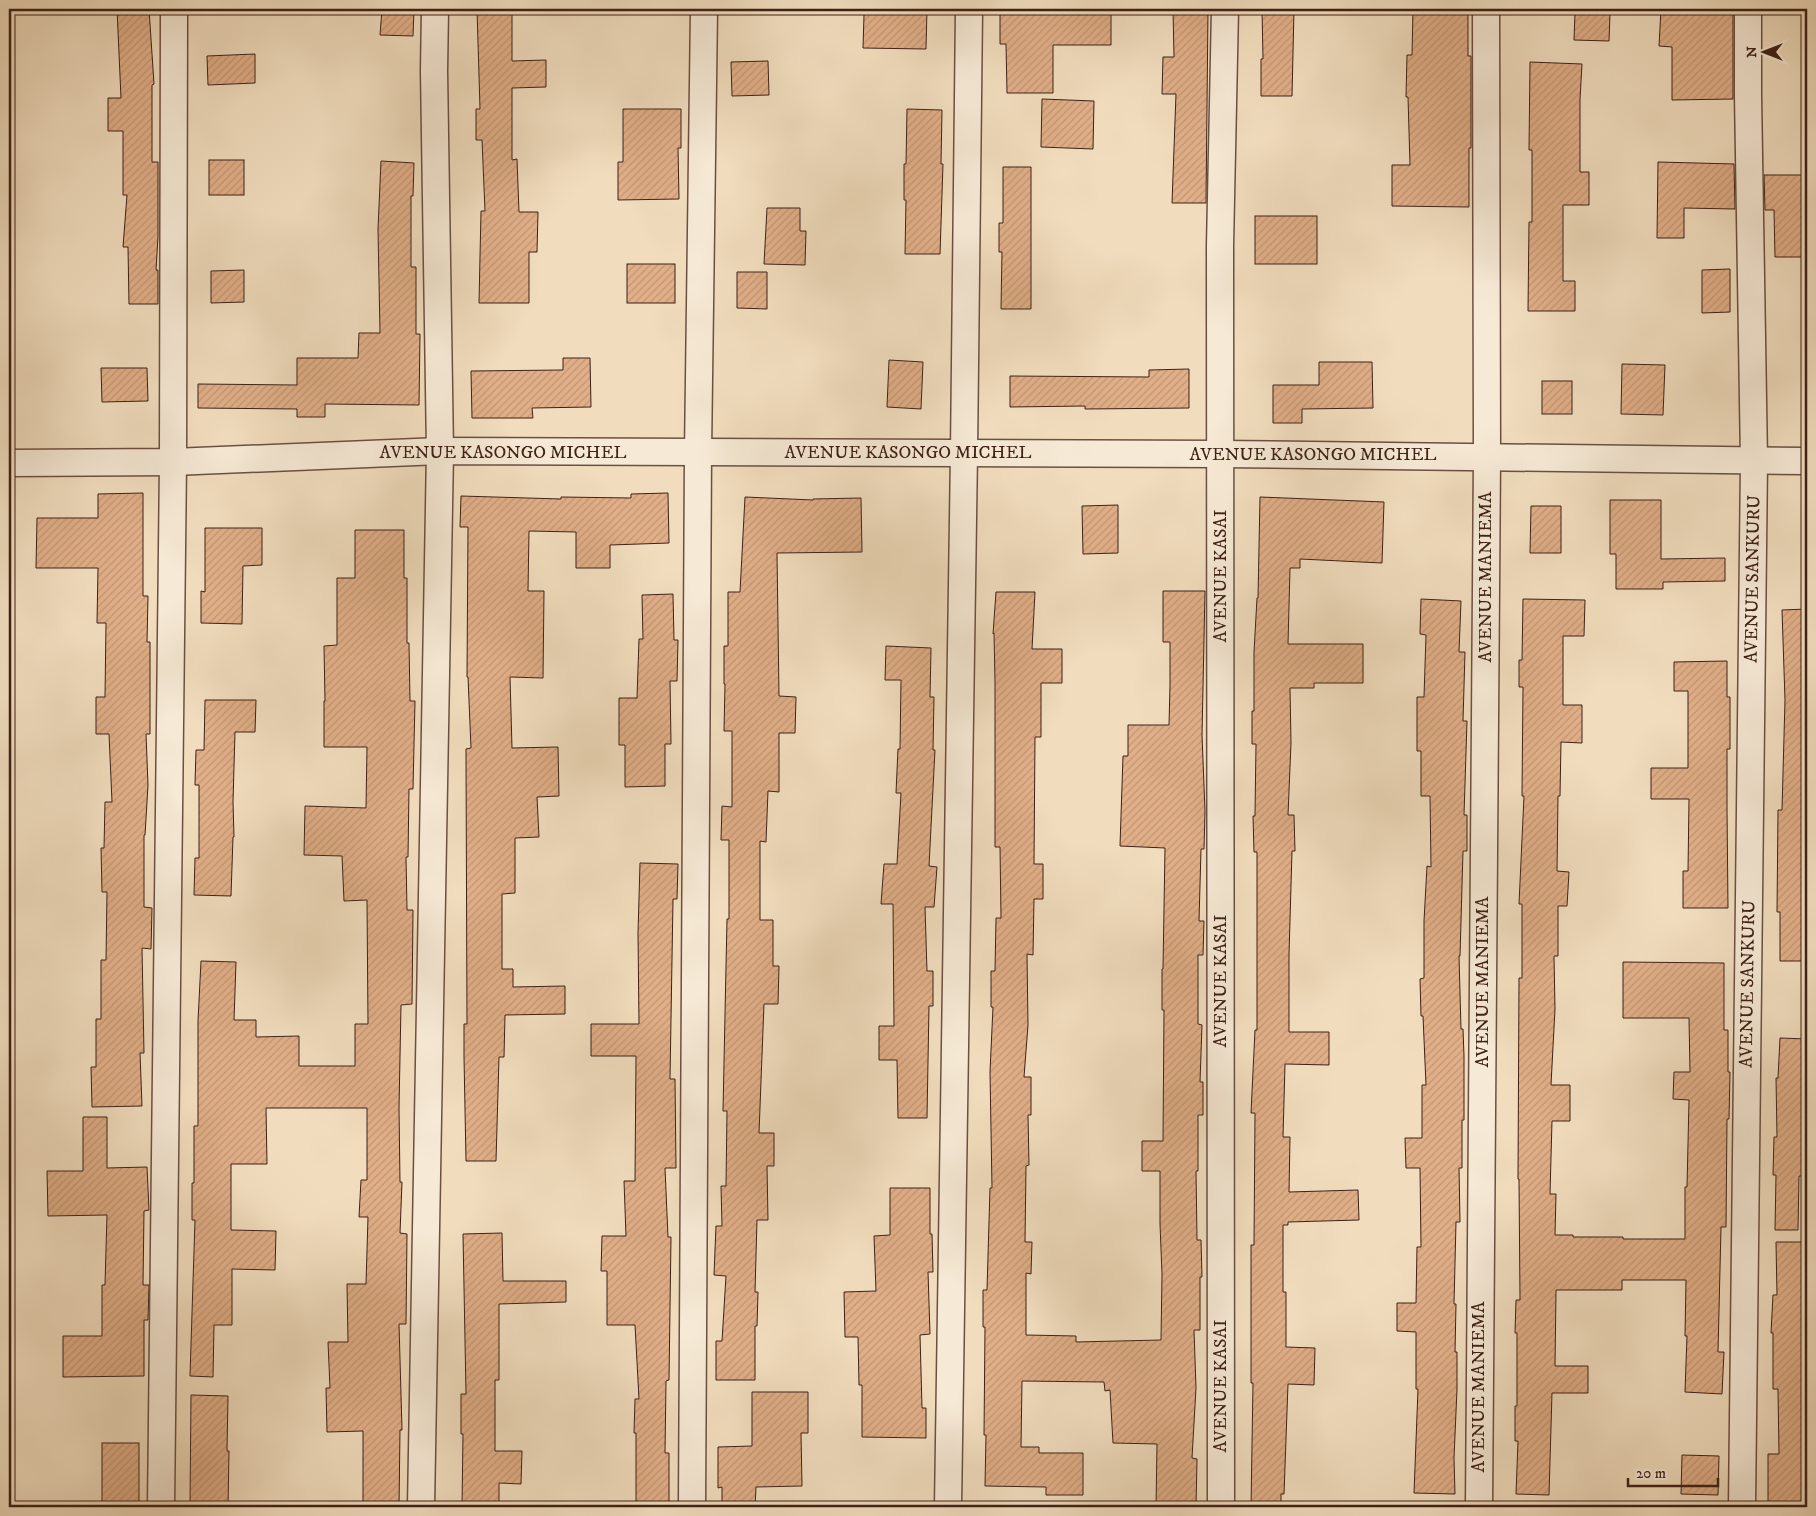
<svg xmlns="http://www.w3.org/2000/svg" width="1816" height="1516" viewBox="0 0 1816 1516" font-family="'IM FELL DW Pica',serif">
	<style>
		.building { fill: url(#building-hatch); stroke: #3e2117 }
		.lines { fill: none; stroke-linecap: round; stroke-linejoin: round }
		.minor-casing { stroke: #6b5041; stroke-width: 29 }
		.minor { stroke: #f6e9d5; stroke-width: 26 }
		.labels { text-anchor: middle; dominant-baseline: central; stroke-width: 4; stroke-linejoin: round; paint-order: stroke }
		.street-label { font-size: 18px; fill: #3e2117; stroke: #f6e9d5 }
	</style>
	<defs>
		<pattern id="building-hatch" width="6" height="6" patternUnits="userSpaceOnUse" patternTransform="scale(1.25)"><rect width="6" height="6" fill="#e1af88"/><path d="M-1 1l2-2M0 6l6-6M5 7l2-2" fill="none" stroke="#c29675"/></pattern>
	</defs>
	<rect width="100%" height="100%" fill="#f1ddbe"/>
	<filter id="stains"><feTurbulence type="fractalNoise" baseFrequency=".004" numOctaves="4"/><feColorMatrix values="0 0 0 0 .2 0 0 0 0 .09 0 0 0 0 .02 0 0 0 .5 -.17"/></filter>
	<radialGradient id="worn" r=".72"><stop offset=".6" stop-color="#630" stop-opacity="0"/><stop offset="1" stop-color="#630" stop-opacity=".3"/></radialGradient>
	<g class="building">
		<polygon points="117,9 149,9 154,84 152,85 152,162 158,162 158,237 156,270 158,270 158,304 129,304 128,247 123,247 127,195 123,195 123,131 108,131 108,98 121,98"/>
		<polygon points="382,9 414,9 413,36 380,35"/>
		<polygon points="477,9 512,9 512,61 546,60 546,87 512,88 512,160 517,159 519,212 538,212 537,252 529,252 529,303 479,303 481,211 485,211 482,140 476,140 476,109 480,109"/>
		<polygon points="878,9 927,9 926,49 863,48 864,15"/>
		<polygon points="1000,9 1111,9 1111,45 1053,45 1053,93 1007,93 1006,44 1000,44"/>
		<polygon points="1173,9 1208,9 1206,203 1172,203 1176,94 1162,94 1163,57 1174,57"/>
		<polygon points="1262,9 1294,9 1292,96 1261,96 1261,59 1263,59"/>
		<polygon points="1413,9 1468,9 1468,56 1471,56 1471,148 1469,148 1469,207 1392,206 1392,165 1410,165 1408,97 1406,97 1407,55 1412,55"/>
		<polygon points="1661,9 1733,9 1733,99 1672,100 1672,47 1659,46"/>
		<polygon points="1575,13 1610,14 1609,41 1574,40"/>
		<polygon points="255,54 255,83 208,85 207,56"/>
		<polygon points="768,61 769,95 732,96 731,62"/>
		<polygon points="1530,62 1582,64 1580,99 1580,172 1589,172 1589,205 1563,205 1563,281 1575,281 1575,311 1528,311 1529,222 1532,222 1532,150 1529,150"/>
		<polygon points="1042,99 1094,101 1093,149 1041,147"/>
		<polygon points="623,109 681,109 681,148 678,148 679,199 618,200 618,162 623,162"/>
		<polygon points="907,109 942,110 941,164 943,164 940,254 905,254 906,200 904,200 904,164 906,164"/>
		<rect x="209" y="160" width="35" height="35"/>
		<polygon points="381,161 414,163 413,196 411,196 411,267 416,267 416,334 420,334 419,405 325,404 325,417 297,417 297,409 198,408 198,384 297,385 297,358 358,358 359,333 380,333 378,229"/>
		<polygon points="1658,162 1734,164 1735,209 1684,208 1684,238 1657,238"/>
		<polygon points="1003,167 1031,167 1031,309 1001,309 1002,252 999,252 999,223 1003,223"/>
		<polygon points="1764,175 1807,175 1807,257 1775,257 1774,210 1765,210"/>
		<polygon points="767,208 800,208 800,231 806,231 805,265 764,264"/>
		<rect x="1255" y="216" width="62" height="48"/>
		<rect x="627" y="264" width="48" height="39"/>
		<polygon points="1730,269 1730,312 1702,313 1702,270"/>
		<polygon points="244,270 244,302 211,303 211,271"/>
		<polygon points="737,272 767,272 767,309 737,308"/>
		<polygon points="563,358 590,358 591,407 532,408 533,418 472,418 471,371 563,370"/>
		<polygon points="889,360 923,362 921,409 887,407"/>
		<polygon points="1319,362 1372,362 1373,408 1302,409 1302,423 1273,423 1273,385 1319,385"/>
		<polygon points="1622,364 1665,365 1663,415 1621,414"/>
		<polygon points="101,368 147,368 148,401 102,402"/>
		<polygon points="1189,369 1189,408 1085,409 1085,406 1010,407 1010,376 1149,377 1149,370"/>
		<rect x="1542" y="381" width="30" height="33"/>
		<polygon points="143,493 143,596 148,596 147,642 150,642 150,734 146,734 148,785 145,835 144,835 144,907 152,908 151,949 142,948 144,1053 140,1053 142,1106 92,1107 91,1067 96,1067 96,1019 101,1019 101,960 106,960 107,892 102,892 101,848 104,848 105,802 112,802 109,734 96,734 96,697 105,697 106,623 97,623 98,568 36,568 37,518 98,518 98,494"/>
		<polygon points="668,493 669,543 610,545 610,568 576,568 576,532 529,531 528,591 544,591 543,678 510,677 512,748 558,747 559,796 537,797 539,837 515,838 515,893 502,894 502,969 513,969 513,987 565,986 565,1014 505,1015 504,1057 499,1057 496,1161 466,1161 464,1057 464,1024 467,1024 466,749 471,748 468,677 467,677 468,527 460,527 461,496 561,499 561,497 631,498 631,494"/>
		<polygon points="745,497 813,500 813,499 861,498 862,552 777,553 779,696 796,697 795,733 779,733 779,792 768,791 766,842 760,841 760,920 773,920 773,966 779,966 778,1004 764,1004 759,1133 774,1133 774,1166 767,1166 768,1220 757,1220 755,1292 758,1292 757,1326 755,1326 755,1380 716,1380 716,1341 722,1341 726,1276 714,1275 716,1226 722,1226 721,1186 726,1186 727,1111 723,1111 727,919 729,919 729,840 721,840 722,806 732,807 732,731 724,731 725,684 724,684 724,646 728,646 728,592 740,592"/>
		<polygon points="1260,497 1384,502 1382,563 1300,559 1300,568 1290,568 1288,644 1363,644 1363,683 1314,683 1314,688 1290,688 1291,743 1288,815 1294,815 1295,851 1292,851 1289,955 1289,1032 1329,1032 1329,1065 1285,1064 1283,1137 1290,1137 1289,1192 1358,1190 1359,1220 1288,1222 1288,1225 1283,1225 1283,1292 1286,1292 1286,1347 1315,1348 1314,1385 1288,1384 1284,1494 1281,1494 1281,1507 1251,1507 1253,1383 1251,1383 1251,1245 1254,1245 1255,1113 1251,1113 1255,1030 1257,1030 1257,852 1254,852 1253,816 1255,816 1256,744 1252,744 1252,711 1254,711 1254,652 1257,598 1258,598"/>
		<polygon points="1610,500 1661,500 1661,559 1725,558 1725,581 1663,582 1663,589 1616,589 1616,554 1610,554"/>
		<polygon points="1118,505 1118,553 1083,554 1082,506"/>
		<polygon points="1531,506 1561,506 1561,553 1530,553"/>
		<polygon points="205,528 262,528 262,565 243,566 242,624 201,623 201,591 205,592"/>
		<polygon points="355,530 404,530 404,578 407,578 407,643 409,643 410,701 415,701 413,789 409,789 408,857 406,857 407,910 413,910 412,1004 401,1005 399,1108 400,1182 402,1182 400,1233 407,1234 406,1324 399,1324 402,1430 400,1430 399,1507 363,1507 363,1431 327,1432 326,1388 330,1388 328,1342 348,1342 347,1284 366,1284 368,1217 359,1217 361,1180 367,1180 367,1108 266,1108 267,1164 231,1164 231,1230 276,1231 275,1270 232,1269 232,1325 214,1325 213,1377 190,1376 195,1220 192,1220 192,1183 194,1183 194,1126 198,1126 198,1021 201,961 236,962 234,1020 256,1020 256,1037 299,1036 299,1066 355,1066 355,1024 368,1024 367,900 344,901 342,856 304,855 305,806 366,808 367,747 324,747 324,701 325,701 324,646 337,645 337,578 355,578"/>
		<polygon points="1163,591 1205,591 1202,735 1205,811 1204,849 1201,849 1199,921 1204,921 1203,955 1198,955 1198,1024 1202,1025 1200,1082 1203,1082 1203,1115 1198,1115 1198,1171 1196,1171 1197,1240 1201,1240 1202,1277 1200,1277 1200,1330 1194,1330 1196,1388 1192,1458 1197,1459 1196,1507 1156,1507 1157,1444 1113,1443 1110,1390 1105,1391 1104,1382 1022,1381 1021,1447 1039,1447 1039,1453 1083,1453 1083,1495 1046,1495 1046,1487 985,1486 986,1435 984,1435 985,1327 983,1327 983,1290 987,1290 990,1188 992,1188 990,1072 993,1007 991,1007 991,971 995,971 996,918 1001,918 1000,847 995,847 995,682 994,633 993,634 996,592 1035,592 1032,649 1062,649 1062,683 1041,683 1041,737 1035,737 1034,864 1043,864 1043,899 1034,899 1033,955 1027,954 1028,1025 1024,1077 1031,1077 1031,1115 1028,1115 1029,1165 1026,1166 1025,1242 1032,1242 1031,1274 1026,1273 1026,1335 1076,1336 1076,1342 1161,1340 1162,1274 1160,1224 1160,1171 1142,1171 1142,1141 1163,1141 1164,1010 1162,1010 1162,969 1163,969 1165,848 1120,846 1123,756 1128,756 1128,725 1169,725 1170,686 1170,642 1163,642"/>
		<polygon points="673,594 674,640 678,640 677,681 670,681 671,744 665,744 665,786 625,787 625,745 619,745 619,698 637,698 639,639 643,639 642,595"/>
		<polygon points="1421,599 1461,601 1459,652 1465,652 1463,721 1467,721 1464,815 1467,815 1467,851 1463,851 1460,956 1459,956 1461,1029 1463,1029 1464,1056 1464,1120 1462,1120 1462,1168 1459,1168 1460,1222 1456,1222 1454,1304 1456,1304 1455,1352 1457,1352 1457,1389 1454,1458 1455,1494 1414,1493 1418,1389 1416,1389 1416,1332 1397,1331 1397,1303 1416,1303 1417,1247 1421,1247 1420,1168 1406,1168 1405,1138 1422,1138 1422,1085 1426,1085 1423,1016 1421,1016 1420,979 1424,978 1424,921 1427,866 1431,867 1430,796 1421,796 1421,751 1417,751 1417,697 1424,697 1426,635 1420,634"/>
		<polygon points="1523,599 1585,600 1584,636 1563,636 1563,705 1582,705 1582,743 1561,742 1560,796 1558,796 1557,871 1569,872 1567,906 1558,906 1558,956 1554,956 1555,1009 1551,1085 1570,1085 1570,1121 1552,1121 1550,1194 1556,1194 1555,1235 1573,1235 1573,1237 1623,1237 1623,1239 1685,1239 1685,1187 1687,1187 1689,1100 1673,1099 1674,1072 1690,1072 1689,1018 1623,1018 1623,962 1724,963 1724,1030 1728,1030 1728,1072 1730,1072 1729,1119 1727,1119 1726,1227 1721,1227 1718,1352 1724,1352 1722,1394 1685,1392 1687,1336 1685,1336 1686,1280 1622,1280 1622,1290 1556,1290 1555,1366 1588,1366 1588,1393 1552,1393 1549,1495 1516,1494 1518,1441 1515,1441 1515,1406 1517,1406 1517,1333 1515,1333 1516,1300 1520,1300 1519,1179 1518,1179 1519,978 1522,978 1522,904 1519,904 1524,796 1522,796 1523,687 1519,687 1519,660 1522,660"/>
		<polygon points="1807,609 1807,961 1780,961 1780,912 1777,912 1778,810 1782,810 1785,700 1782,610"/>
		<polygon points="886,646 931,648 930,697 934,697 933,750 935,750 929,866 937,867 934,907 925,907 927,971 933,971 933,1006 929,1006 927,1118 898,1118 897,1060 879,1060 879,1026 894,1026 893,904 881,904 884,864 897,864 901,793 896,793 898,749 900,749 901,680 885,680"/>
		<polygon points="1727,661 1727,697 1730,697 1730,749 1727,749 1727,809 1728,908 1683,908 1683,871 1688,871 1689,799 1651,799 1651,768 1688,768 1688,691 1674,691 1674,662"/>
		<polygon points="205,700 256,700 255,732 235,732 233,802 234,837 233,837 231,896 194,895 195,858 199,858 199,785 195,785 196,750 204,750"/>
		<polygon points="640,863 678,864 677,899 673,899 670,1079 675,1079 676,1168 665,1168 668,1237 671,1237 669,1380 666,1381 665,1453 669,1453 669,1507 636,1507 636,1433 634,1433 635,1399 639,1399 635,1325 607,1325 607,1271 601,1271 602,1236 626,1236 624,1181 635,1181 636,1056 591,1056 591,1024 639,1024 638,933"/>
		<polygon points="1780,1038 1807,1039 1807,1176 1799,1176 1798,1230 1775,1230 1776,1175 1773,1175 1774,1137 1777,1137 1776,1078 1778,1078"/>
		<polygon points="83,1117 107,1117 107,1168 147,1167 149,1210 144,1211 143,1285 149,1285 148,1320 144,1320 144,1376 63,1377 63,1336 102,1336 102,1285 105,1285 107,1215 48,1216 47,1171 83,1171"/>
		<polygon points="890,1188 930,1188 930,1234 932,1234 933,1272 928,1272 930,1334 920,1335 922,1408 926,1408 926,1438 862,1437 862,1385 859,1385 858,1337 845,1337 844,1292 876,1291 874,1236 890,1235"/>
		<polygon points="502,1233 503,1281 566,1281 566,1302 499,1304 499,1380 495,1380 495,1451 522,1451 521,1484 499,1483 499,1507 462,1507 463,1434 461,1434 461,1394 466,1394 463,1234"/>
		<polygon points="1776,1242 1807,1242 1807,1507 1769,1507 1768,1502 1768,1454 1779,1454 1778,1389 1773,1389 1773,1333 1771,1333 1773,1295 1777,1295"/>
		<polygon points="752,1392 808,1392 808,1433 801,1433 802,1486 756,1487 755,1507 722,1507 722,1487 718,1488 718,1447 752,1446"/>
		<polygon points="191,1395 228,1396 227,1451 229,1451 228,1507 190,1507"/>
		<rect x="102" y="1443" width="37" height="64"/>
		<polygon points="1682,1455 1719,1456 1718,1495 1681,1494"/>
	</g>
	<g class="lines">
		<g class="minor-casing">
			<g id="minor">
				<polyline points="9,463 173,462 440,451 1221,454 1807,461"/>
				<polyline points="161,1507 173,462 174,9"/>
				<polyline points="421,1507 440,451 434,71 435,9"/>
				<polyline points="692,1507 698,453 704,9"/>
				<polyline points="948,1507 964,453 969,9"/>
				<polyline points="1221,1507 1220,246 1225,9"/>
				<polyline points="1479,1507 1487,457 1486,9"/>
				<polyline points="1742,1507 1754,461 1748,94 1748,9"/>
			</g>
		</g>
		<use href="#minor" class="minor"/>
	</g>
	<g class="labels">
		<g class="street-label">
			<text x="503" y="453">AVENUE KASONGO MICHEL</text>
			<text x="908" y="453">AVENUE KASONGO MICHEL</text>
			<text x="1313" y="455">AVENUE KASONGO MICHEL</text>
			<text transform="translate(1221 576) rotate(-90)">AVENUE KASAI</text>
			<text transform="translate(1486 577) rotate(-90)">AVENUE MANIEMA</text>
			<text transform="translate(1753 579) rotate(-89)">AVENUE SANKURU</text>
			<text transform="translate(1221 981) rotate(-90)">AVENUE KASAI</text>
			<text transform="translate(1483 982) rotate(-90)">AVENUE MANIEMA</text>
			<text transform="translate(1748 984) rotate(-89)">AVENUE SANKURU</text>
			<text transform="translate(1221 1386) rotate(-90)">AVENUE KASAI</text>
			<text transform="translate(1479 1387) rotate(-90)">AVENUE MANIEMA</text>
		</g>
	</g>
	<rect width="1816" height="1516" fill="none" stroke="#f1ddbe" stroke-width="30"/>
	<rect x="10" y="10" width="1796" height="1496" fill="none" stroke="#3e2117" stroke-width="2.5"/>
	<rect x="15" y="15" width="1786" height="1486" fill="none" stroke="#3e2117"/>
	<g transform="translate(1764 52) rotate(270)" stroke="#f6e9d5" stroke-width="4" paint-order="stroke">
	<path d="M0-4L9 19L0 12L-9 19Z" fill="#3e2117"/>
	<text y="-8" font-size="14" font-weight="bold" text-anchor="middle" fill="#3e2117">N</text>
	</g>
	<path d="M1628 1478v8h90v-8" fill="none" stroke="#3e2117" stroke-width="2.5"/>
	<text x="1636" y="1478" font-size="15" fill="#3e2117" stroke="#f6e9d5" stroke-width="4" paint-order="stroke">20 m</text>
	<rect width="100%" height="100%" filter="url(#stains)"/>
	<rect width="100%" height="100%" fill="url(#worn)"/>
</svg>
